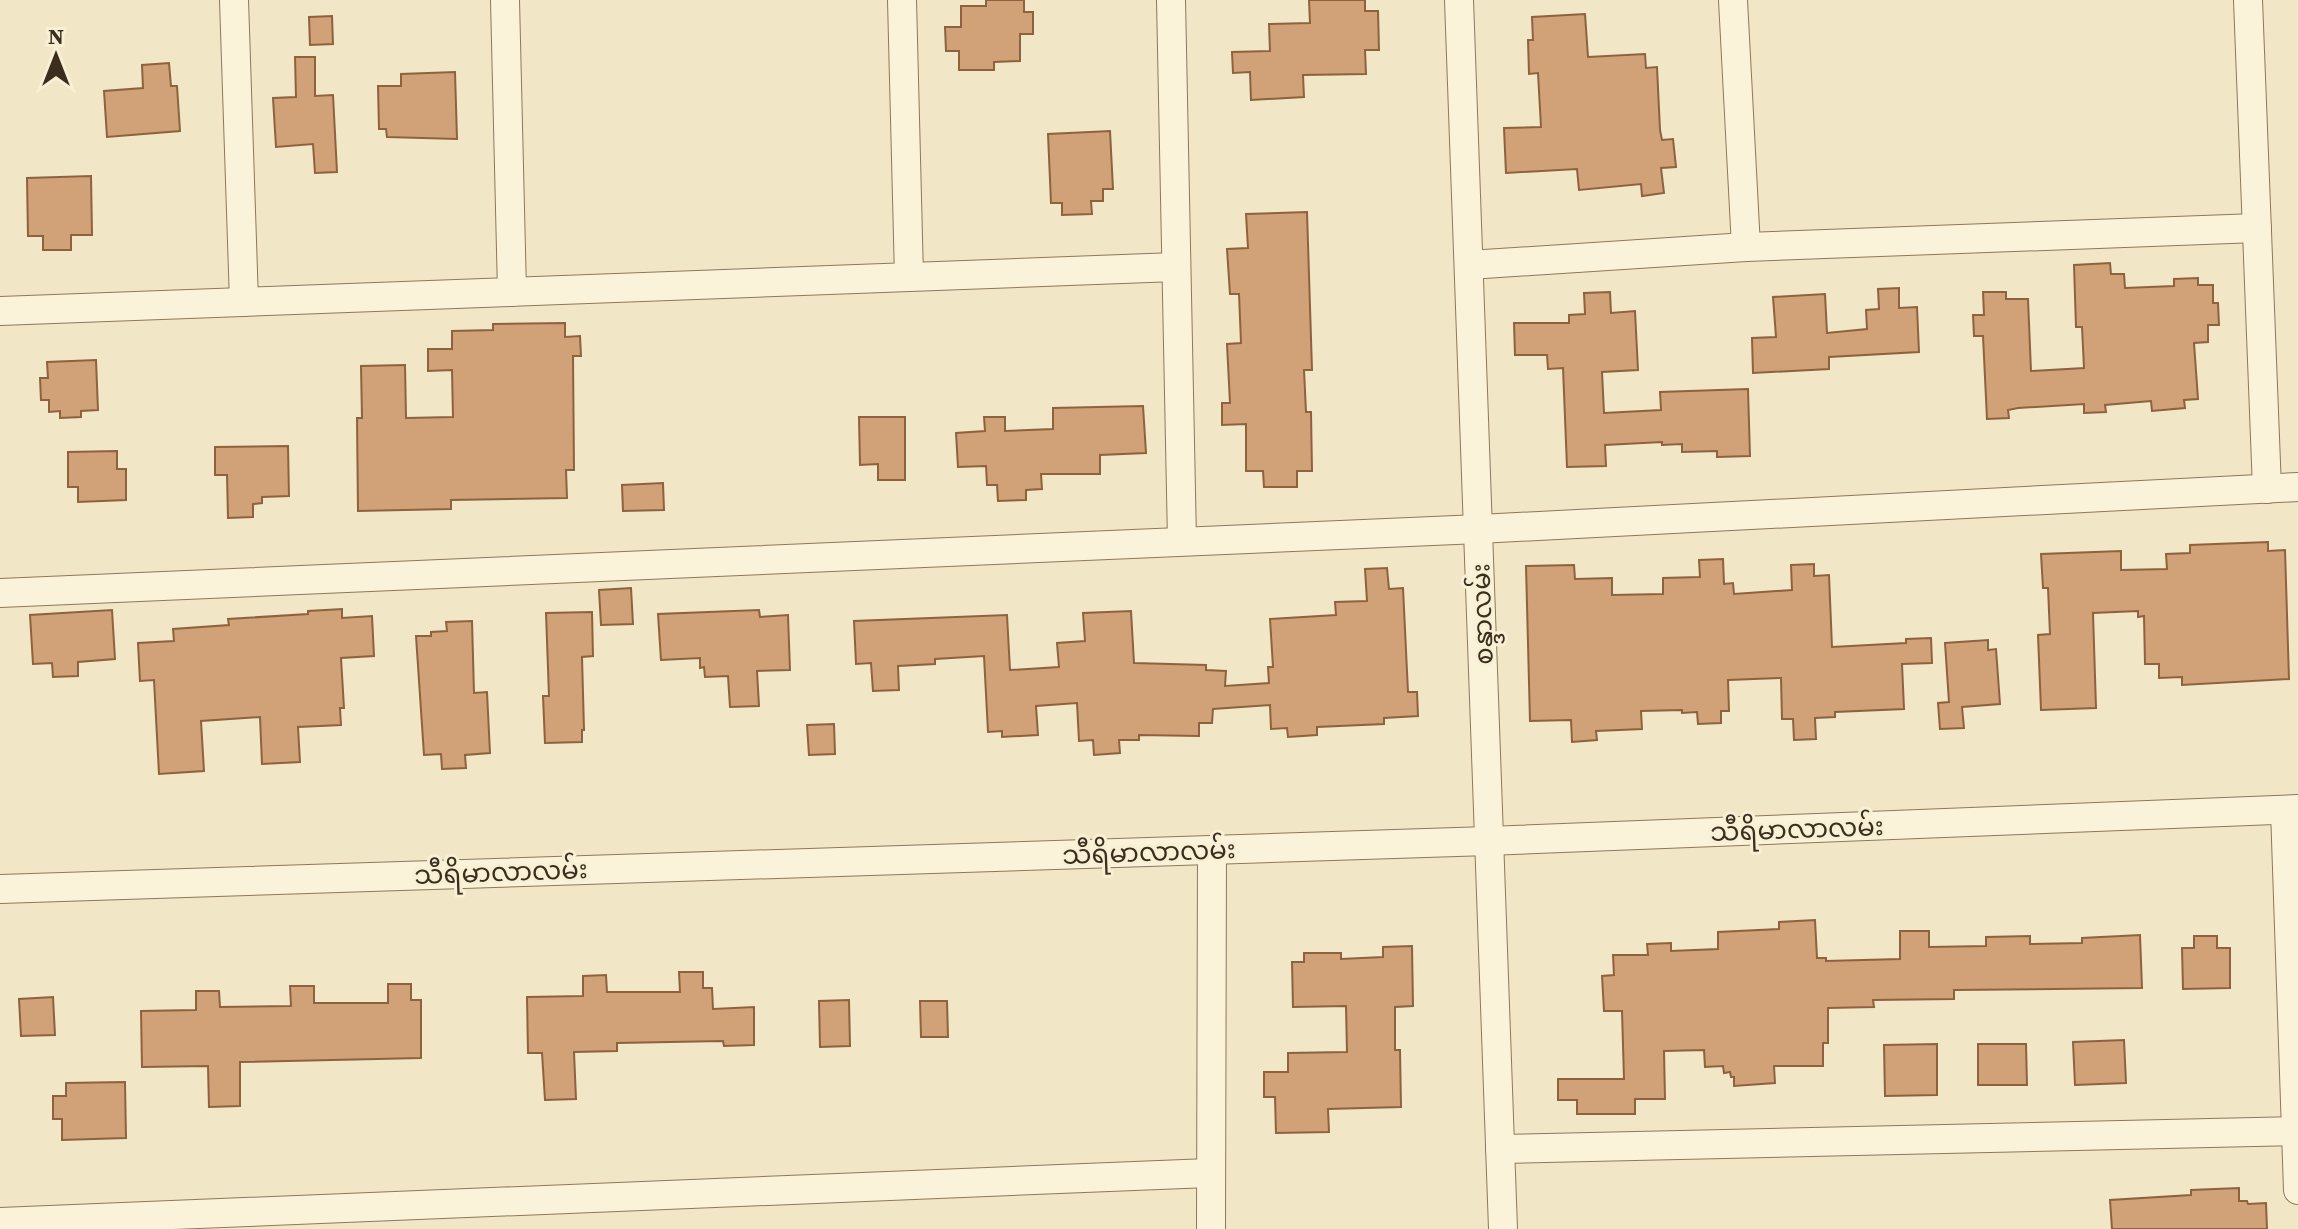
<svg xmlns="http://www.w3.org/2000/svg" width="2298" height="1229" viewBox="0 0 2298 1229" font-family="'Source Serif 4','Noto Sans Myanmar',serif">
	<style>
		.building { fill: #d1a278; stroke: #8e623e; stroke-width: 2 }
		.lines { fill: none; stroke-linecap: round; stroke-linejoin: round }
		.street-casing { stroke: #8d7859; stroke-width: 30 }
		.street { stroke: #fbf3d9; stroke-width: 28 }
		.labels { text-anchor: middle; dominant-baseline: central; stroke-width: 6; stroke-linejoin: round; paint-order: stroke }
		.street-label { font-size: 26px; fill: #3c2e1e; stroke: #f8f0d5 }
	</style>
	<rect width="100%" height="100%" fill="#f1e6c5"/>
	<g class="building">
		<polygon points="986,0 1024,0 1024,12 1033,12 1033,34 1020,34 1020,61 994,62 994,70 959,70 959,51 946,51 945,27 961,27 961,6 986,6"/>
		<polygon points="1309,0 1365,0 1365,11 1378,11 1379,50 1365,50 1366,74 1303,75 1304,97 1251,100 1250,72 1233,73 1232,52 1270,51 1269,24 1310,23"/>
		<polygon points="1585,14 1588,57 1645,54 1646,68 1657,67 1660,130 1662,140 1673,139 1676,167 1661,168 1664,193 1642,196 1641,184 1579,190 1577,169 1506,173 1504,128 1541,127 1538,73 1529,74 1528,40 1533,40 1532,17"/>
		<polygon points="332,16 333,44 310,45 309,17"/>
		<polygon points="295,57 315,57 315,96 333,95 337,172 315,173 313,144 276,147 273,98 296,97"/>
		<polygon points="169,63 171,86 177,86 180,131 107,137 104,91 143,88 142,65"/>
		<polygon points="455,72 457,139 387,137 386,129 379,129 378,86 401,86 401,74"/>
		<polygon points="1110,131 1113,189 1103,189 1103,201 1091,201 1092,214 1062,215 1062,203 1051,203 1048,134"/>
		<polygon points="91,176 92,235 71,235 71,250 43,250 43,236 28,236 27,178"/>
		<polygon points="1307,212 1312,370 1304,370 1306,412 1311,412 1312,471 1297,471 1297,487 1264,487 1263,471 1246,471 1246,424 1222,425 1222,403 1230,403 1227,344 1241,343 1239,294 1230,294 1227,249 1248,248 1246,214"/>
		<polygon points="2110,263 2111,274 2124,274 2125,288 2174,286 2174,279 2198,278 2198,285 2213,285 2213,303 2218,303 2219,325 2208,325 2208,342 2194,343 2198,399 2184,400 2185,408 2152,411 2151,401 2105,405 2106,412 2084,413 2084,404 2018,408 2008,410 2009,418 1987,419 1983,336 1974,336 1973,315 1984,315 1983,292 2006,292 2006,299 2028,299 2031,371 2084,368 2082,327 2076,327 2074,265"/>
		<polygon points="1899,288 1899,308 1917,307 1919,352 1829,357 1829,369 1753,373 1752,338 1776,337 1773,297 1825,294 1827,333 1867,329 1866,310 1879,309 1878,289"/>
		<polygon points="1610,292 1611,313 1635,311 1638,370 1602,372 1604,413 1661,410 1660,392 1748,389 1750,456 1717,457 1717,451 1682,452 1682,444 1662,445 1662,442 1605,445 1606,466 1567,467 1563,368 1548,369 1547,355 1515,355 1514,323 1569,323 1569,315 1585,314 1584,293"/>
		<polygon points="565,323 565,337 580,336 581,356 573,356 574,470 566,470 567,498 451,500 451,509 358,511 357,418 362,418 361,366 405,365 406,418 453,417 452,370 428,371 428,349 452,349 452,331 493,330 493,324"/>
		<polygon points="96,360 98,410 81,411 81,417 60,418 60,411 49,412 49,400 41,400 40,378 48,378 47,362"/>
		<polygon points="1143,406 1146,453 1100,455 1100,474 1041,474 1042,489 1026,490 1026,500 998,501 997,485 987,485 986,466 958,467 956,433 985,431 984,417 1005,417 1005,431 1053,429 1053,408"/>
		<polygon points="859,417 905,417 905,480 878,480 878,464 860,465"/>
		<polygon points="288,446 289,496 262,497 262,503 253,504 253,517 228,518 227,475 215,475 215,447"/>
		<polygon points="117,451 117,469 126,469 126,500 78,502 78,487 68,487 68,452"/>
		<polygon points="663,483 664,510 623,511 622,485"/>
		<polygon points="2268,542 2268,551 2285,550 2289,679 2182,685 2182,677 2159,678 2159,664 2145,664 2144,616 2138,617 2138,611 2093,613 2096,708 2041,710 2038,635 2050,634 2048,588 2043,588 2041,554 2121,551 2121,570 2167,569 2166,554 2190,553 2190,545"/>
		<polygon points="1723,559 1724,584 1733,583 1734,594 1792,590 1791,565 1814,564 1814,576 1829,575 1832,647 1906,643 1906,639 1931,638 1932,663 1902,664 1904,709 1835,712 1835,717 1815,718 1816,739 1794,740 1793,719 1782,719 1781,678 1728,680 1729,711 1721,711 1721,723 1698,724 1697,712 1682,713 1682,710 1641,711 1642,729 1596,731 1597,740 1572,742 1571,720 1530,721 1526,566 1574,565 1575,579 1612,578 1612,595 1663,594 1663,578 1700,577 1699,560"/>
		<polygon points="1387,568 1389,589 1403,588 1408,692 1417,692 1418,716 1384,718 1384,724 1317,727 1317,735 1288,737 1287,728 1271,729 1270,705 1213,709 1212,723 1199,723 1199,736 1139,735 1139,740 1119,740 1120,753 1094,755 1093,740 1079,741 1077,703 1036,706 1038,735 1002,737 1002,731 988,732 984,656 935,659 935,664 898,666 899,690 873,691 871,663 856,664 854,621 1007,615 1010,670 1059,667 1057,643 1085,641 1083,613 1131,611 1134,663 1206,665 1206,670 1226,671 1225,686 1269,683 1268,667 1273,667 1270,619 1336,615 1335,602 1367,601 1365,569"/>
		<polygon points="631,588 633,624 601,625 599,590"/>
		<polygon points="342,609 342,618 372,616 374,656 341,658 344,708 340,708 341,725 298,727 300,762 262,764 260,717 201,721 204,771 159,774 154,680 140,681 138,643 174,641 173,629 229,625 228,619 308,614 308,611"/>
		<polygon points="112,610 115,659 78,662 78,676 53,677 52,663 33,664 30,615"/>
		<polygon points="759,610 760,617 788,615 790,670 757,671 759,706 730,707 728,676 705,677 704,667 700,668 700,658 661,660 658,614"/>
		<polygon points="592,612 593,656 582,657 584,730 582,730 582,742 545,743 543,696 549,696 546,613"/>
		<polygon points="472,621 474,693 487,692 490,753 465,755 466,768 442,769 441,754 424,755 416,636 431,636 431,632 447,631 446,622"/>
		<polygon points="1988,640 1988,650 1996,649 2000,704 1962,707 1964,728 1940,729 1938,703 1949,702 1945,643"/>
		<polygon points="834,724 835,754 809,755 807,725"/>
		<polygon points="1815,920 1817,958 1826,958 1826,961 1900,959 1900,931 1929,931 1929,947 1986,946 1986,937 2030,936 2030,944 2082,943 2082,938 2140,935 2142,988 1954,990 1954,999 1873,1000 1874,1007 1828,1008 1828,1043 1823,1043 1823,1066 1774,1066 1775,1083 1734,1086 1734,1077 1731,1077 1730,1072 1724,1073 1723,1066 1705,1067 1704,1050 1664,1051 1665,1099 1635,1099 1635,1114 1577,1114 1577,1100 1558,1100 1558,1079 1624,1079 1622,1011 1604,1011 1602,976 1614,975 1613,955 1648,955 1647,944 1671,943 1671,951 1718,949 1718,932 1779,929 1779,922"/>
		<polygon points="2194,936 2217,936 2217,948 2230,948 2230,988 2183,989 2182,948 2194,948"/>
		<polygon points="1412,946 1413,1006 1395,1007 1395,1050 1400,1050 1401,1107 1328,1109 1329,1132 1276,1133 1275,1097 1264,1097 1264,1072 1288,1072 1288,1053 1347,1052 1346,1006 1293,1007 1292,962 1304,962 1304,953 1341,953 1341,959 1383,957 1383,947"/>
		<polygon points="679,972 703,972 703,988 712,988 713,1009 754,1007 754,1045 724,1046 723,1041 617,1043 617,1051 574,1052 576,1099 545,1100 542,1053 528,1053 527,997 583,996 583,976 606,975 607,992 680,992"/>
		<polygon points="388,984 411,984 411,1000 421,1000 421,1058 240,1062 240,1106 209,1107 208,1066 142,1067 141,1011 196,1010 196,991 219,991 220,1007 291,1006 290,986 314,986 314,1003 388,1003"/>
		<polygon points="53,997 55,1035 21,1036 19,999"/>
		<polygon points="849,1000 850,1046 820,1047 819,1001"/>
		<polygon points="920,1001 947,1001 948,1037 921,1037"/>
		<polygon points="2124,1040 2126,1083 2075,1085 2073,1042"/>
		<polygon points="1937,1044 1937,1095 1885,1096 1884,1045"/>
		<polygon points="1978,1044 2026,1044 2027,1085 1978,1085"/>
		<polygon points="125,1082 126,1138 62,1140 62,1119 53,1119 53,1096 66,1096 66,1083"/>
		<polygon points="2239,1188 2239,1201 2247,1201 2248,1204 2266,1203 2267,1229 2112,1229 2110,1200 2191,1195 2191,1190"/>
	</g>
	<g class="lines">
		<g class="street-casing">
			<g id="street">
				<polyline points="234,0 244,302"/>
				<polyline points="505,0 512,292"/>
				<polyline points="902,0 909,277"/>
				<polyline points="1171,0 1182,541"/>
				<polyline points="1459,0 1503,1229"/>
				<polyline points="1733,0 1746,247"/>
				<polyline points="2248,0 2267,489"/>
				<polyline points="1469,265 1746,247 2257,228"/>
				<polyline points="0,311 1176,267"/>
				<polyline points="0,593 1479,529 2298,487"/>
				<polyline points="2285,810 2298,1190"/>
				<polyline points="0,889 1488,841 2298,809"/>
				<polyline points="1500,1149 2296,1131"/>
				<polyline points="0,1222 1209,1173"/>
				<polyline points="1211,1229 1212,850"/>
			</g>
		</g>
		<use href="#street" class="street"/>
	</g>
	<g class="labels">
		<g class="street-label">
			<text transform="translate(1482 614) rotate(-92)">စန္ဒာလမ်း</text>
			<text transform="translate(1797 829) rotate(-2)">သီရိမာလာလမ်း</text>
			<text transform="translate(1149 852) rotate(-2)">သီရိမာလာလမ်း</text>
			<text transform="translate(501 872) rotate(-2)">သီရိမာလာလမ်း</text>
		</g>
	</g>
	<g transform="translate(56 56)" stroke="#f8f0d5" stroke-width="6" paint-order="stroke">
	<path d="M0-6L14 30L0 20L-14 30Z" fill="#3c2e1e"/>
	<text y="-12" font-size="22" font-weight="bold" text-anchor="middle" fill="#3c2e1e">N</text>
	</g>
</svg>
